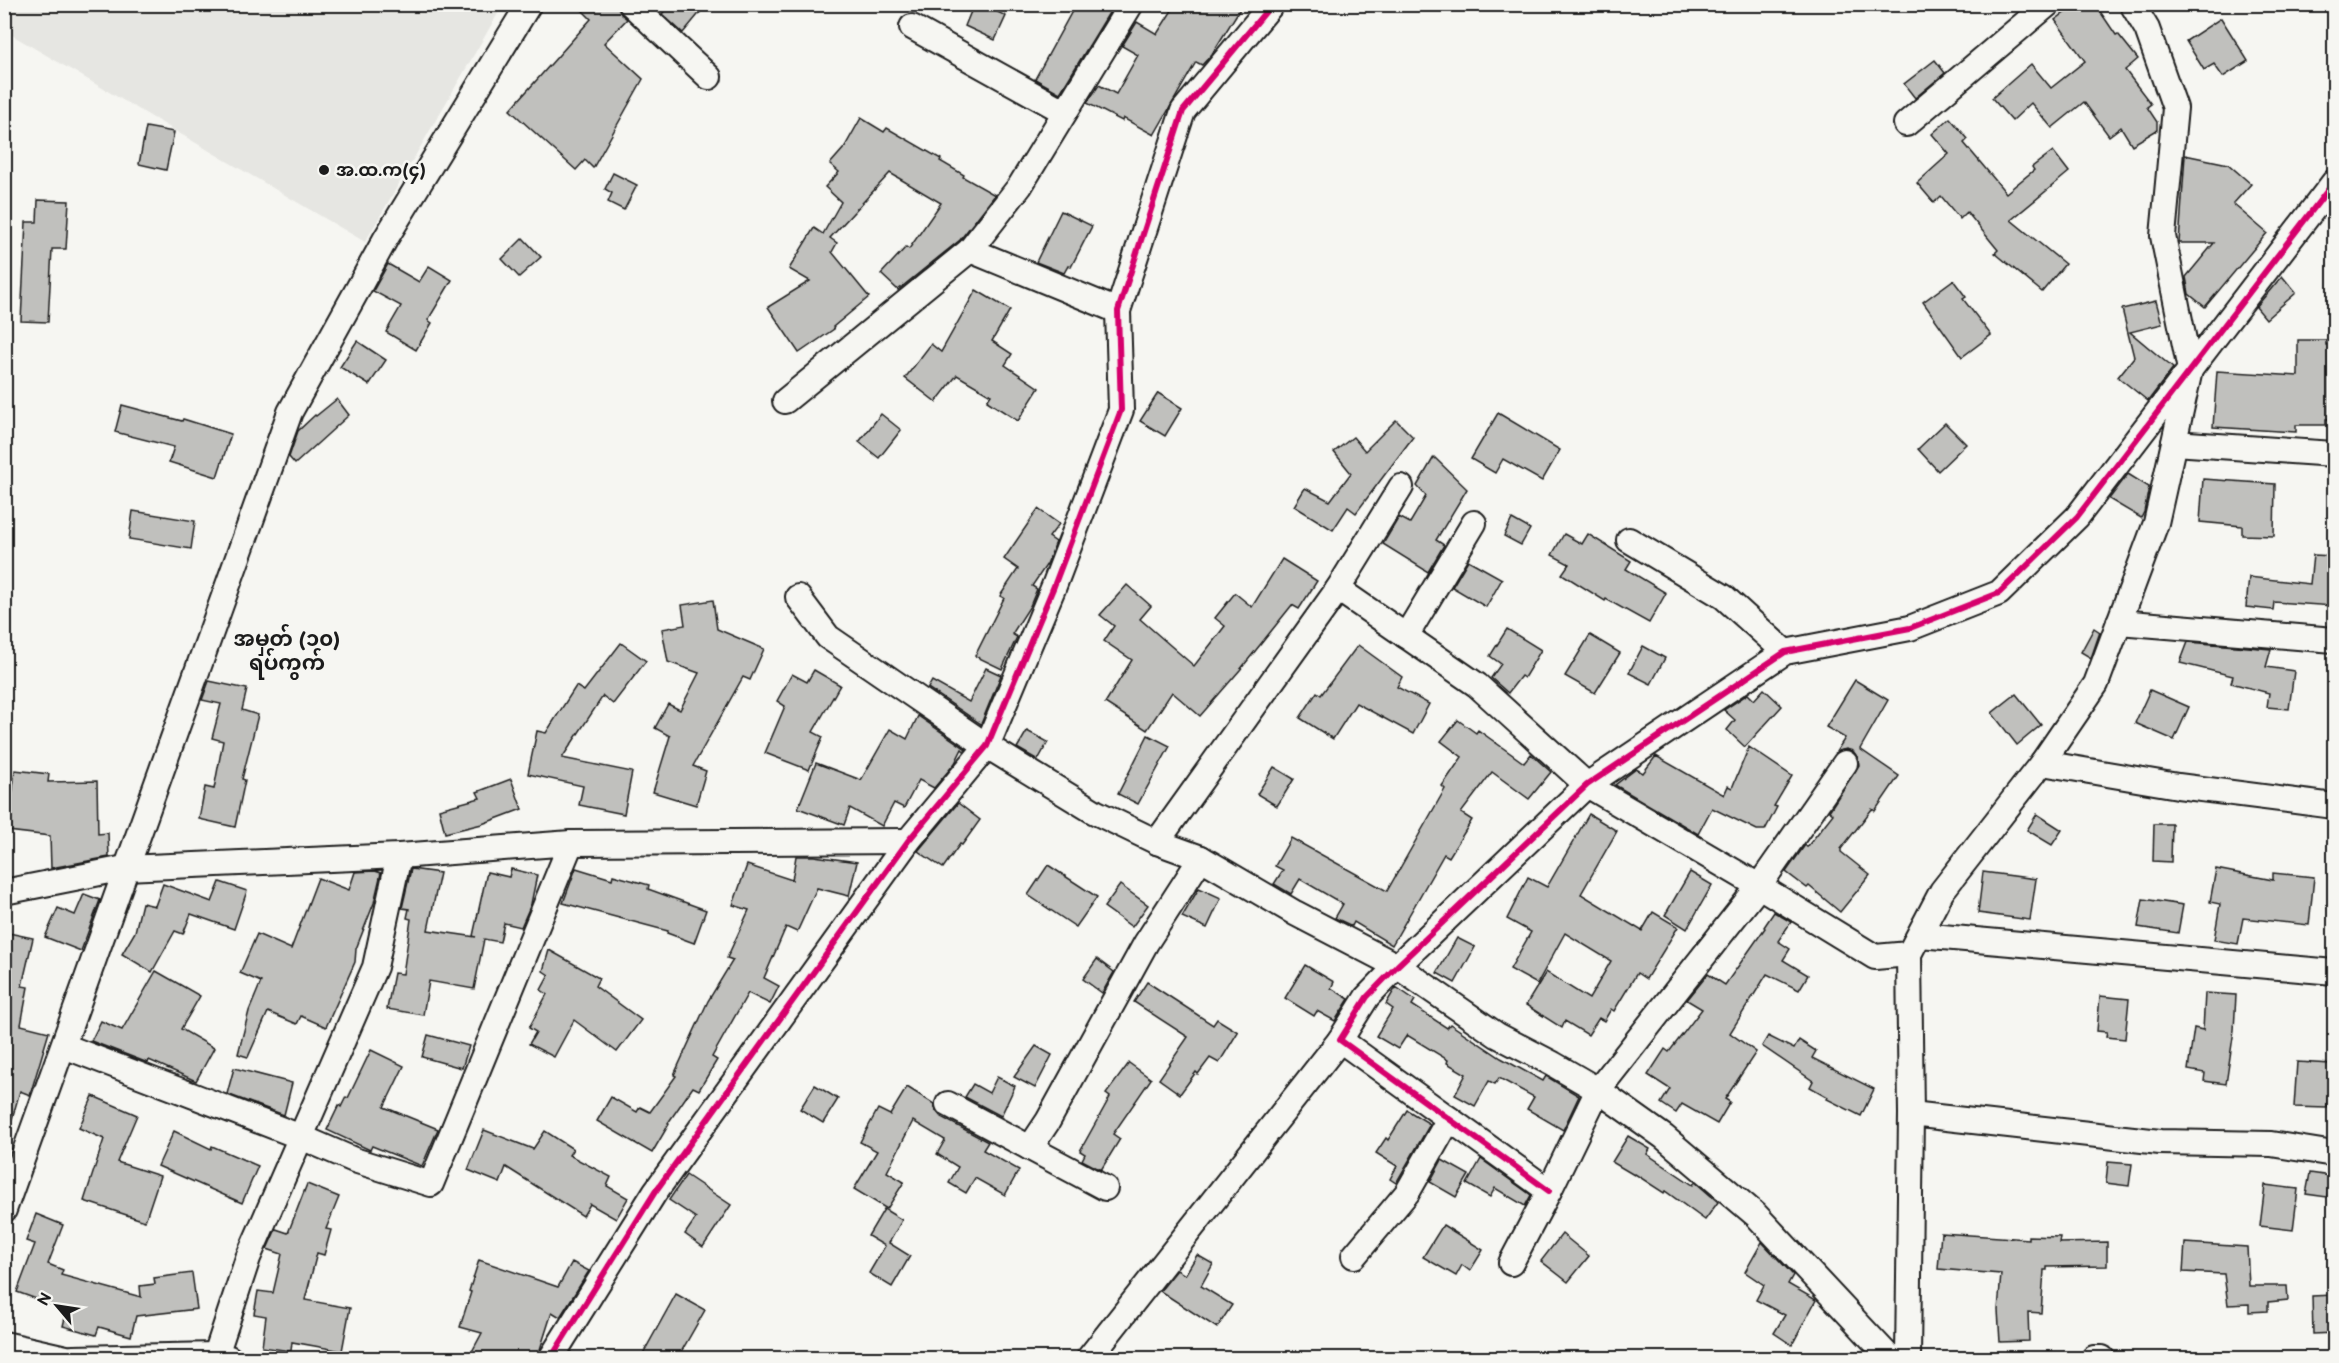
<svg xmlns="http://www.w3.org/2000/svg" width="2339" height="1363" viewBox="0 0 2339 1363" font-family="'Balsamiq Sans','Noto Sans Myanmar',sans-serif">
	<style>
		.built { fill: #e6e6e2 }
		.building { fill: #c0c0bd; stroke: #1c1c1c; stroke-width: 1.5 }
		.lines { fill: none; stroke-linecap: round; stroke-linejoin: round }
		.minor-casing { stroke: #1c1c1c; stroke-width: 28 }
		.minor { stroke: #f6f6f2; stroke-width: 24 }
		.cycleway-casing { stroke: #f6f6f2; stroke-width: 10 }
		.cycleway { stroke: #d6006c; stroke-width: 6 }
		.poi-dot { fill: #1c1c1c; stroke: #f6f6f2; stroke-width: 2 }
		.labels { text-anchor: middle; dominant-baseline: central; stroke-width: 5; stroke-linejoin: round; paint-order: stroke }
		.poi-label { font-size: 18px; font-weight: bold; fill: #1c1c1c; stroke: #f6f6f2; text-anchor: start }
		.quarter-label { font-size: 21px; font-weight: bold; fill: #1c1c1c; stroke: #f6f6f2 }
	</style>
	<rect width="100%" height="100%" fill="#f6f6f2"/>
	<filter id="ink" filterUnits="userSpaceOnUse"><feTurbulence type="fractalNoise" baseFrequency=".0167" numOctaves="2"/><feDisplacementMap in="SourceGraphic" scale="12" xChannelSelector="R" yChannelSelector="G"/><feConvolveMatrix kernelMatrix="1 2 1 2 8 2 1 2 1" color-interpolation-filters="sRGB"/></filter>
	<g filter="url(#ink)">
		<polygon class="built" points="5,4 503,4 503,5 365,242 5,31"/>
		<g class="building">
			<polygon points="576,4 617,4 621,14 627,19 604,43 643,79 593,168 585,160 576,170 510,110 591,19"/>
			<polygon points="670,4 707,4 683,33 662,14"/>
			<polygon points="974,4 981,4 1006,16 995,40 965,26"/>
			<polygon points="1076,4 1105,4 1112,8 1060,93 1035,79"/>
			<polygon points="1176,4 1243,4 1212,54 1202,65 1196,62 1154,135 1123,118 1122,121 1087,103 1099,85 1116,94 1138,55 1122,46 1137,22 1157,34"/>
			<polygon points="2077,4 2095,4 2116,35 2118,34 2138,59 2125,70 2151,104 2147,107 2157,122 2157,130 2132,145 2121,127 2109,136 2084,102 2052,128 2031,103 2012,121 1992,98 2031,64 2051,88 2085,61 2055,20"/>
			<polygon points="2221,18 2248,61 2223,77 2214,64 2204,70 2186,41"/>
			<polygon points="1935,60 1945,73 1915,98 1904,84"/>
			<polygon points="861,118 884,132 887,128 941,159 940,161 964,175 963,177 995,195 960,240 898,290 881,274 906,247 909,249 941,203 890,173 830,238 837,243 832,252 869,297 833,327 834,329 799,353 768,307 810,281 789,269 814,228 823,234 841,202 825,187 839,172 830,164 844,148"/>
			<polygon points="1950,118 1968,139 1964,143 2006,193 2034,170 2032,167 2053,151 2069,172 2011,220 2065,264 2042,292 1995,253 1998,250 1967,212 1960,219 1941,196 1934,203 1917,183 1949,154 1932,134"/>
			<polygon points="146,127 174,132 166,170 139,164"/>
			<polygon points="2185,155 2228,164 2251,184 2233,204 2267,233 2205,307 2189,294 2186,277 2214,243 2179,243"/>
			<polygon points="613,173 637,185 624,210 608,202 612,193 605,189"/>
			<polygon points="38,200 69,201 66,249 52,249 48,322 21,321 26,222 37,222"/>
			<polygon points="1061,211 1092,226 1071,267 1068,266 1064,273 1036,262"/>
			<polygon points="523,238 541,257 519,277 502,259"/>
			<polygon points="388,264 419,282 429,266 452,280 428,320 432,323 416,350 386,332 401,306 373,291"/>
			<polygon points="2282,276 2296,293 2266,319 2256,307"/>
			<polygon points="1953,280 1966,297 1963,299 1991,335 1962,357 1923,302"/>
			<polygon points="976,290 1010,310 992,341 1012,354 1005,365 1039,388 1018,421 987,401 991,395 957,375 936,402 905,378 931,344 941,352"/>
			<polygon points="2156,301 2162,324 2130,332 2173,368 2148,401 2118,377 2134,357 2122,309"/>
			<polygon points="2298,340 2326,340 2326,345 2334,344 2334,419 2326,419 2326,425 2296,425 2296,432 2213,427 2217,371 2298,376"/>
			<polygon points="357,341 386,360 369,385 340,367"/>
			<polygon points="1158,393 1182,408 1165,436 1140,421"/>
			<polygon points="337,399 349,415 295,464 289,457 298,431 315,415 316,416"/>
			<polygon points="122,405 182,421 183,419 231,434 217,477 169,462 174,447 115,432"/>
			<polygon points="1498,413 1560,450 1542,481 1503,459 1495,473 1471,459"/>
			<polygon points="881,414 901,430 879,458 859,442"/>
			<polygon points="1396,420 1413,437 1356,513 1348,507 1333,530 1294,506 1305,488 1330,501 1351,473 1334,452 1353,437 1365,451"/>
			<polygon points="1945,423 1966,444 1938,471 1918,449"/>
			<polygon points="1434,457 1467,489 1436,540 1444,545 1428,572 1383,544 1399,517 1410,523 1426,496 1417,486"/>
			<polygon points="2128,474 2149,487 2144,512 2141,518 2109,499"/>
			<polygon points="2203,479 2275,484 2274,536 2242,535 2242,526 2200,522"/>
			<polygon points="1038,509 1059,524 1049,537 1056,542 1047,564 1032,586 1037,589 1030,606 1012,634 1017,637 1002,669 975,656 1004,598 1000,596 1018,569 1004,559"/>
			<polygon points="133,511 195,521 191,549 129,539"/>
			<polygon points="1512,519 1530,529 1521,545 1504,536"/>
			<polygon points="1564,534 1582,544 1588,534 1631,561 1626,569 1666,593 1649,623 1606,599 1605,601 1562,574 1569,564 1552,555"/>
			<polygon points="2313,555 2334,556 2334,606 2274,602 2273,610 2246,607 2249,577 2310,584"/>
			<polygon points="1282,559 1317,581 1299,609 1292,605 1240,670 1200,716 1172,692 1147,730 1105,703 1132,660 1104,641 1114,626 1100,615 1127,585 1151,606 1140,619 1194,666 1225,626 1215,618 1235,593 1252,607"/>
			<polygon points="1468,560 1502,579 1486,607 1452,587"/>
			<polygon points="713,600 717,629 764,649 750,680 743,677 693,766 706,771 696,805 653,792 670,736 655,728 668,704 680,710 699,673 668,662 662,629 685,625 682,605"/>
			<polygon points="2094,628 2100,632 2091,658 2081,652"/>
			<polygon points="1507,629 1541,650 1524,678 1521,676 1508,693 1491,678 1501,664 1490,656"/>
			<polygon points="1590,635 1620,653 1595,693 1565,676"/>
			<polygon points="2188,642 2271,649 2266,667 2294,671 2289,709 2267,707 2269,693 2231,683 2233,676 2180,663"/>
			<polygon points="621,643 646,661 613,704 603,696 562,758 632,772 624,814 579,805 583,786 528,774 537,731 546,733 576,686 584,691"/>
			<polygon points="1358,645 1402,677 1397,687 1429,704 1413,734 1356,703 1333,739 1300,718 1317,692 1321,695"/>
			<polygon points="1643,646 1665,658 1651,684 1629,673"/>
			<polygon points="986,668 1001,675 981,724 928,688 932,681 969,702"/>
			<polygon points="814,670 840,685 813,732 823,737 809,770 765,753 785,706 777,701 792,674 807,682"/>
			<polygon points="1855,680 1888,700 1860,749 1899,776 1875,811 1872,809 1841,849 1841,852 1870,875 1840,912 1809,886 1807,888 1786,872 1805,845 1807,847 1833,814 1829,811 1859,765 1858,758 1853,751 1846,749 1836,752 1845,738 1826,727"/>
			<polygon points="209,681 247,689 242,710 258,715 242,779 245,780 235,827 199,819 205,787 214,789 223,741 212,738 221,704 202,700"/>
			<polygon points="1764,689 1782,706 1745,747 1727,730 1735,720 1724,710 1748,694 1754,700"/>
			<polygon points="2150,690 2189,707 2174,740 2135,723"/>
			<polygon points="2016,694 2041,725 2017,745 1992,713"/>
			<polygon points="918,716 966,749 964,751 962,749 955,763 934,788 919,780 904,808 894,803 882,826 850,808 844,825 798,808 816,763 861,780 890,729 907,739"/>
			<polygon points="1458,720 1476,733 1478,730 1524,763 1531,754 1551,772 1529,799 1492,772 1461,813 1472,820 1449,857 1444,854 1392,945 1354,922 1352,926 1335,918 1343,904 1300,879 1291,894 1274,884 1283,870 1275,866 1291,838 1387,891 1445,789 1442,786 1462,757 1441,741"/>
			<polygon points="1027,731 1048,742 1038,760 1017,748"/>
			<polygon points="1148,735 1170,746 1138,804 1118,794"/>
			<polygon points="1749,747 1792,776 1774,806 1777,807 1765,830 1757,830 1712,808 1698,834 1615,785 1636,769 1643,773 1656,756 1724,795 1728,786 1732,788"/>
			<polygon points="1274,767 1294,779 1277,806 1257,794"/>
			<polygon points="15,770 49,774 48,782 97,781 98,834 108,833 109,857 51,868 50,836 8,831"/>
			<polygon points="511,779 522,809 482,824 445,833 439,809 480,798 477,792"/>
			<polygon points="958,803 980,820 962,845 960,844 943,868 918,851"/>
			<polygon points="1589,814 1617,831 1581,894 1642,931 1653,912 1678,927 1646,979 1637,973 1614,1011 1611,1009 1604,1021 1599,1018 1588,1035 1565,1021 1562,1028 1526,1005 1546,972 1589,999 1611,961 1565,933 1537,984 1510,969 1531,932 1507,919 1528,877 1547,887"/>
			<polygon points="2037,814 2062,830 2052,845 2027,830"/>
			<polygon points="2154,824 2172,824 2171,862 2153,861"/>
			<polygon points="796,856 814,856 857,862 849,896 817,888 797,932 786,927 764,978 779,986 770,1004 748,993 712,1057 717,1060 699,1090 693,1087 668,1123 669,1124 652,1153 597,1121 611,1097 637,1112 640,1107 650,1112 676,1076 674,1075 708,1001 733,960 727,958 749,910 733,905 747,865 792,880"/>
			<polygon points="1048,865 1097,897 1076,927 1028,895"/>
			<polygon points="576,868 612,879 613,875 649,885 648,889 706,910 694,943 667,933 668,931 563,903"/>
			<polygon points="411,869 440,873 428,930 476,937 473,936 487,872 509,877 511,869 537,875 531,904 521,927 504,923 500,942 484,939 474,989 429,981 423,1015 387,1009 394,973 403,974 411,919 407,918 409,909 402,908"/>
			<polygon points="2216,869 2273,880 2273,873 2314,877 2309,925 2243,918 2238,944 2214,940 2220,904 2210,902"/>
			<polygon points="375,871 381,873 374,903 356,949 355,962 326,1027 301,1016 297,1024 268,1012 248,1057 238,1054 249,1011 261,982 240,973 257,934 291,949 318,878 349,890 355,872"/>
			<polygon points="1690,872 1712,885 1687,929 1665,915"/>
			<polygon points="1983,872 2036,879 2030,920 1978,913"/>
			<polygon points="220,882 247,891 234,929 191,914 183,934 175,931 152,972 122,954 135,932 142,903 155,906 163,884 212,902"/>
			<polygon points="1120,885 1148,905 1132,927 1104,907"/>
			<polygon points="1199,888 1221,898 1207,928 1182,917"/>
			<polygon points="84,894 100,900 81,951 45,937 58,908 75,915"/>
			<polygon points="2143,899 2183,905 2178,933 2138,927"/>
			<polygon points="1774,912 1791,922 1778,941 1790,949 1783,960 1808,975 1799,990 1767,974 1730,1033 1756,1052 1725,1099 1730,1102 1717,1124 1682,1104 1676,1113 1661,1103 1670,1089 1648,1075 1665,1049 1669,1052 1702,1009 1687,1000 1708,974 1725,985 1765,928 1764,927"/>
			<polygon points="4,932 33,938 22,986 28,987 21,1025 49,1032 30,1095 20,1091 10,1126 4,1125"/>
			<polygon points="1457,938 1475,947 1455,983 1437,973"/>
			<polygon points="549,950 599,978 595,986 641,1020 617,1052 574,1020 554,1057 529,1044 536,1032 529,1028 547,994 541,990 549,975 543,971"/>
			<polygon points="1097,959 1114,972 1102,993 1083,979"/>
			<polygon points="1305,965 1334,982 1331,988 1349,999 1335,1021 1317,1011 1314,1016 1285,998"/>
			<polygon points="156,971 200,996 181,1029 214,1048 196,1081 149,1060 148,1063 91,1041 101,1021 122,1030"/>
			<polygon points="1147,982 1213,1025 1217,1019 1238,1032 1219,1063 1210,1058 1198,1074 1196,1072 1180,1094 1159,1079 1188,1037 1134,1002"/>
			<polygon points="1396,987 1415,1000 1412,1005 1447,1028 1450,1024 1501,1058 1543,1081 1546,1076 1579,1096 1563,1130 1527,1109 1534,1097 1499,1078 1495,1084 1489,1081 1475,1106 1455,1095 1466,1074 1447,1063 1448,1060 1407,1035 1398,1049 1376,1036 1393,1009 1386,1004"/>
			<polygon points="2205,993 2236,995 2234,1030 2226,1084 2204,1081 2205,1073 2188,1070 2194,1028 2203,1030"/>
			<polygon points="2100,996 2129,999 2125,1039 2106,1037 2107,1032 2097,1031"/>
			<polygon points="428,1035 469,1046 462,1068 422,1057"/>
			<polygon points="1768,1036 1794,1049 1799,1040 1816,1051 1812,1058 1874,1089 1861,1116 1827,1099 1828,1097 1810,1087 1813,1081 1762,1046"/>
			<polygon points="1036,1046 1052,1055 1035,1088 1014,1077"/>
			<polygon points="371,1050 404,1066 384,1107 438,1129 422,1166 372,1146 370,1150 327,1130 339,1105 341,1107 346,1097 348,1098"/>
			<polygon points="2297,1062 2331,1064 2331,1067 2334,1067 2334,1098 2328,1097 2327,1108 2294,1107"/>
			<polygon points="1129,1063 1151,1079 1113,1134 1120,1139 1101,1170 1082,1160 1085,1154 1080,1151 1110,1097 1106,1094"/>
			<polygon points="234,1068 292,1083 284,1115 227,1094"/>
			<polygon points="997,1077 1015,1086 1001,1116 965,1097 973,1084 989,1093"/>
			<polygon points="815,1085 838,1099 823,1123 800,1109"/>
			<polygon points="907,1087 934,1104 936,1111 941,1117 988,1142 983,1150 1019,1170 1005,1195 975,1178 966,1193 949,1183 958,1167 937,1154 945,1140 913,1121 887,1172 904,1182 887,1209 854,1189 877,1151 860,1142 878,1109 890,1115"/>
			<polygon points="93,1096 137,1115 117,1162 160,1176 145,1221 84,1201 104,1139 79,1128"/>
			<polygon points="1407,1110 1430,1124 1396,1183 1390,1179 1397,1166 1376,1153 1386,1138 1388,1140"/>
			<polygon points="484,1130 533,1149 545,1131 573,1149 569,1155 611,1177 607,1186 628,1198 616,1219 590,1204 583,1216 506,1167 500,1183 468,1170"/>
			<polygon points="174,1131 211,1149 212,1146 258,1166 242,1203 158,1166"/>
			<polygon points="1628,1136 1650,1149 1647,1154 1693,1185 1695,1182 1718,1202 1705,1220 1665,1191 1664,1193 1635,1174 1634,1175 1612,1162"/>
			<polygon points="1481,1159 1531,1195 1525,1206 1495,1188 1490,1197 1467,1184"/>
			<polygon points="1442,1160 1469,1175 1456,1197 1430,1182"/>
			<polygon points="2108,1162 2132,1164 2129,1186 2106,1183"/>
			<polygon points="2310,1173 2330,1176 2327,1197 2306,1194"/>
			<polygon points="686,1175 731,1205 703,1247 685,1234 696,1218 669,1200"/>
			<polygon points="307,1184 339,1197 326,1229 331,1230 324,1255 317,1253 305,1300 350,1308 342,1351 292,1342 291,1351 262,1347 266,1316 254,1314 258,1291 273,1293 282,1254 267,1249 276,1229 288,1233"/>
			<polygon points="2265,1185 2298,1189 2293,1230 2260,1226"/>
			<polygon points="884,1209 902,1220 889,1243 910,1256 892,1287 869,1273 885,1246 868,1236"/>
			<polygon points="36,1214 63,1225 48,1264 63,1270 61,1275 141,1297 140,1286 155,1284 154,1278 192,1273 197,1309 136,1316 131,1336 99,1327 96,1335 63,1326 67,1310 17,1292 35,1244 26,1241"/>
			<polygon points="1443,1225 1483,1250 1470,1271 1462,1265 1456,1276 1423,1257"/>
			<polygon points="1941,1233 2028,1239 2028,1236 2060,1237 2059,1243 2107,1242 2107,1266 2047,1267 2047,1270 2044,1270 2041,1313 2028,1312 2029,1341 2000,1342 1998,1310 2001,1274 1938,1269"/>
			<polygon points="1562,1234 1589,1256 1568,1282 1541,1261"/>
			<polygon points="1762,1242 1793,1275 1788,1284 1816,1300 1792,1345 1774,1333 1785,1315 1756,1300 1764,1285 1745,1272"/>
			<polygon points="2185,1243 2247,1247 2249,1286 2287,1286 2288,1300 2268,1302 2268,1311 2249,1312 2249,1304 2228,1305 2224,1274 2183,1272"/>
			<polygon points="1197,1255 1213,1264 1201,1286 1232,1305 1217,1328 1160,1291 1177,1270 1185,1275"/>
			<polygon points="479,1260 558,1287 572,1262 589,1271 560,1317 552,1312 537,1359 468,1359 482,1333 460,1327 471,1292 469,1291"/>
			<polygon points="676,1294 705,1310 677,1359 640,1359"/>
			<polygon points="2334,1295 2334,1333 2313,1334 2312,1296"/>
		</g>
		<g class="lines">
			<g class="minor-casing">
				<g id="minor">
					<polyline points="631,4 709,77"/>
					<polyline points="912,27 1065,112"/>
					<polyline points="1906,124 2048,4"/>
					<polyline points="970,250 1118,311"/>
					<polyline points="785,401 970,250 1020,186 1131,4"/>
					<polyline points="2174,443 2334,454"/>
					<polyline points="1629,540 1724,597 1785,652"/>
					<polyline points="1338,589 1401,487"/>
					<polyline points="798,597 828,637 987,746 1095,812 1157,842 1201,858 1295,913 1397,966 1497,1035 1553,1064 1598,1090 1664,1137 1756,1215 1890,1358"/>
					<polyline points="2119,622 2334,640"/>
					<polyline points="1406,636 1474,523"/>
					<polyline points="2042,763 2178,786 2334,806"/>
					<polyline points="1157,842 1338,589 1477,685 1587,785 1759,886 1875,957 1909,954"/>
					<polyline points="4,892 125,868 399,856 571,843 908,841"/>
					<polyline points="1920,935 2334,972"/>
					<polyline points="64,1046 301,1137 354,1160 431,1184 571,843"/>
					<polyline points="948,1104 1030,1148 1048,1121 1146,943 1201,858"/>
					<polyline points="1911,1114 2160,1142 2271,1144 2334,1154"/>
					<polyline points="1030,1148 1105,1188"/>
					<polyline points="1549,1191 1340,1040 1367,997 1397,966 1587,785 1785,652 1910,628 1999,593 2077,517 2334,182"/>
					<polyline points="4,1210 290,412 386,238 529,4"/>
					<polyline points="1354,1256 1407,1193 1449,1119"/>
					<polyline points="1511,1263 1549,1191 1598,1090 1759,886 1845,763"/>
					<polyline points="4,1344 66,1358"/>
					<polyline points="73,1358 216,1355 229,1358"/>
					<polyline points="215,1358 248,1258 375,967 399,856"/>
					<polyline points="551,1358 655,1192 908,841 987,746 1054,586 1121,410 1118,311 1183,111 1272,4"/>
					<polyline points="1089,1358 1340,1040"/>
					<polyline points="1908,1358 1911,1114 1909,954 1942,891 2042,763 2096,684 2156,523 2190,370 2163,236 2175,108 2147,29 2132,4"/>
					<polyline points="2094,1358 2102,1358"/>
				</g>
			</g>
			<use href="#minor" class="minor"/>
			<g class="cycleway-casing">
				<g id="cycleway">
					<polyline points="1549,1191 1340,1040 1367,997 1397,966 1587,785 1785,652 1910,628 1999,593 2077,517 2334,182"/>
					<polyline points="551,1358 655,1192 908,841 987,746 1054,586 1121,410 1118,311 1183,111 1272,4"/>
				</g>
			</g>
			<use href="#cycleway" class="cycleway"/>
		</g>
	</g>
	<circle class="poi-dot" cx="324" cy="170" r="6"/>
	<g class="labels">
		<g class="poi-label">
			<text x="336" y="170">အ.ထ.က(၄)</text>
		</g>
		<g class="quarter-label">
			<text x="287" y="639">အမှတ် (၁၀)<tspan x="287" dy="24">ရပ်ကွက်</tspan></text>
		</g>
	</g>
	<rect width="2339" height="1363" fill="none" stroke="#f6f6f2" stroke-width="24"/>
	<rect x="12" y="12" width="2315" height="1339" fill="none" stroke="#1c1c1c" stroke-width="2" filter="url(#ink)"/>
	<g transform="translate(57 1306) rotate(299)" stroke="#f6f6f2" stroke-width="4.5" paint-order="stroke">
	<path d="M0-4.5L10 22L0 15L-10 22Z" fill="#1c1c1c"/>
	<text y="-9" font-size="16" font-weight="bold" text-anchor="middle" fill="#1c1c1c">N</text>
	</g>
</svg>
